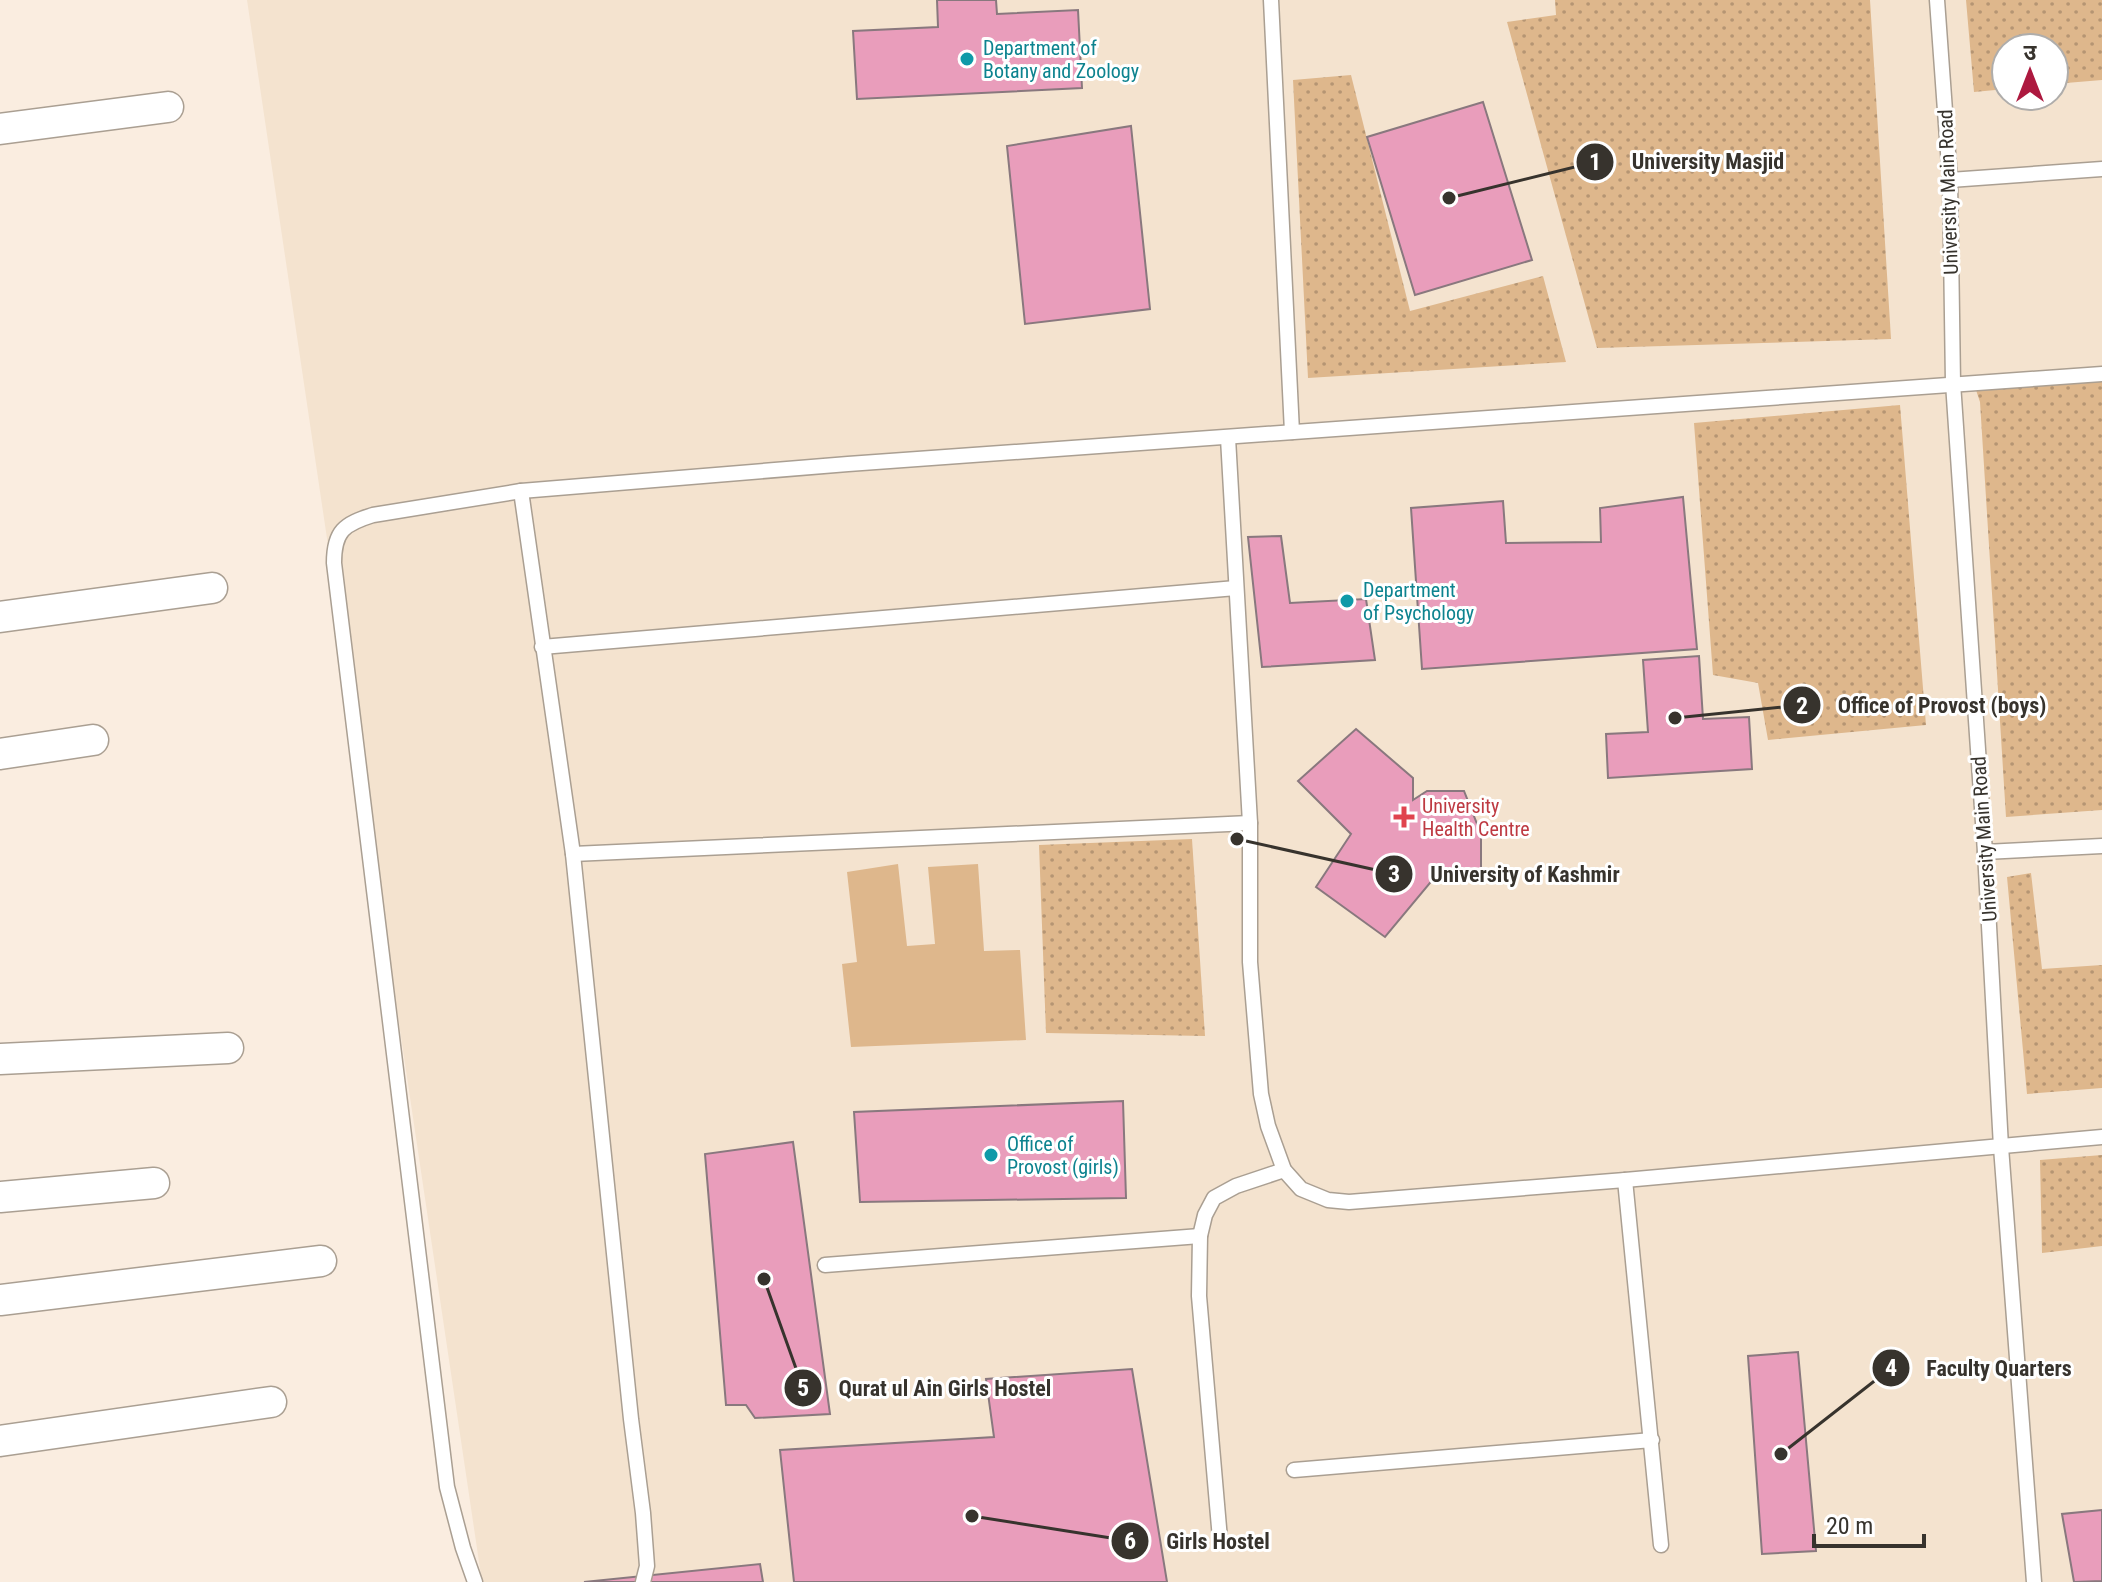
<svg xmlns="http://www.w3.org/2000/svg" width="2102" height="1582" viewBox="0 0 2102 1582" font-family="'Roboto Condensed','Noto Sans Devanagari',sans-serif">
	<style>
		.built { fill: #f4e3cf; fill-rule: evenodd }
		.grass { fill: #deb78c }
		.park { fill: url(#park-dots) }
		.building { fill: #e99dbb; stroke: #89787e; stroke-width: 2 }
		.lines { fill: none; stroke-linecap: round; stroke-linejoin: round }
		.lane-casing { stroke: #aa9f92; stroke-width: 17 }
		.street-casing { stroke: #aa9f92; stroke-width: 33 }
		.lane { stroke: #fff; stroke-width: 14 }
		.street { stroke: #fff; stroke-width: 30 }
		.culture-dot { fill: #0f9aa8; stroke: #fff; stroke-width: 3 }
		.health-dot { fill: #e0444e; stroke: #fff; stroke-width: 3 }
		.labels { text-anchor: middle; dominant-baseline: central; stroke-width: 6; stroke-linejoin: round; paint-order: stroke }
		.culture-label { font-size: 20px; fill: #0d838f; stroke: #fff; text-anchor: start }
		.street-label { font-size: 20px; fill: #37332d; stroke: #fff }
		.health-label { font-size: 20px; fill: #be3a42; stroke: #fff; text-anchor: start }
		.leader { fill: none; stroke: #37332d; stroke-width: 3 }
		.callout-dot { fill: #37332d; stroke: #fff; stroke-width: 3 }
		.mark-label { font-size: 24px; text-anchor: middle; font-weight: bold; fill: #fff }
		.callout-label { font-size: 22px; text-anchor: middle; font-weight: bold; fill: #37332d; stroke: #fff; stroke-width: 6; stroke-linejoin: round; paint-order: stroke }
	</style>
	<defs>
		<pattern id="park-dots" width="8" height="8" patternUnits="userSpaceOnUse" patternTransform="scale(2)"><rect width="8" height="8" fill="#deb78c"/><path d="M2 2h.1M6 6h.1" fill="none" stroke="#b59573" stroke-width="1.8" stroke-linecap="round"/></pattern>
	</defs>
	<rect width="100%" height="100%" fill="#faede0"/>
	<path class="built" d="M247,0H2102V1582H482ZM2006,48H2054V96H2006Z"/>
	<polygon class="grass" points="898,864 907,946 935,944 928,867 978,864 984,951 1020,950 1026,1040 851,1047 842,964 857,962 847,872"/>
	<g class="park">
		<polygon points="1555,0 1870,0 1891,339 1597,348 1507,22 1556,15"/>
		<polygon points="1966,0 2102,0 2102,80 2054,84 2054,48 2006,48 2006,89 1974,92"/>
		<polygon points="1351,75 1410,311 1543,276 1566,362 1308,378 1293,80"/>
		<polygon points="2102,378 2102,810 2006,817 1980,402 1976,390"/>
		<polygon points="1900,405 1926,725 1768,740 1758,683 1713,675 1694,423"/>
		<polygon points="1192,839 1205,1036 1046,1033 1039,845"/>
		<polygon points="2031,873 2042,969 2102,965 2102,1088 2027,1094 2007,877"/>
		<polygon points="2102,1155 2102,1246 2042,1253 2040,1160"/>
	</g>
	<g class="building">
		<polygon points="937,0 996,0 997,14 1078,10 1082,88 857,99 853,31 938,27"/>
		<polygon points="1483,102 1532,260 1415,295 1367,137"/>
		<polygon points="1131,126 1150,309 1025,324 1007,146"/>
		<polygon points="1683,497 1697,649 1422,669 1411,508 1503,501 1506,543 1601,542 1600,508"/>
		<polygon points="1281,536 1290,603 1366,599 1375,660 1262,667 1248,537"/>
		<polygon points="1699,656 1703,719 1749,717 1752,769 1608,778 1606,734 1648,732 1643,660"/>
		<polygon points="1356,729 1413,778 1413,800 1427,791 1464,791 1481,834 1481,874 1439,872 1385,937 1316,887 1351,834 1298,781"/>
		<polygon points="1123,1101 1126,1198 860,1202 854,1112"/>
		<polygon points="793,1142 830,1414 755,1418 746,1405 726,1405 705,1154"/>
		<polygon points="1798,1352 1816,1551 1762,1554 1748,1356"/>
		<polygon points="1132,1369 1167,1582 794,1582 780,1450 994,1437 986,1379"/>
		<polygon points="2102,1510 2102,1581 2074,1582 2062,1514"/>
		<polygon points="760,1564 763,1582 584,1582"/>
	</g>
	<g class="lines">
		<g class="lane-casing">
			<g id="lane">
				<polyline points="1271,0 1292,432"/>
				<polyline points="1937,0 1950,180 1953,383 1985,852 2001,1147 2034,1582"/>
				<polyline points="1950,180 2102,169"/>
				<polyline points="1228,438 1250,823 1250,962 1261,1094 1268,1126 1284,1170 1301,1189 1328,1200 1349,1202 1625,1180 2102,1137"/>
				<polyline points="521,491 573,854 631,1419 643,1513 647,1566 643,1582"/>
				<polyline points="542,647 1236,588"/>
				<polyline points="1985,852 2102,846"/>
				<polyline points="573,854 1250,823"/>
				<polyline points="1625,1180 1661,1545"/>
				<polyline points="825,1265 1200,1236"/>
				<polyline points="1294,1470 1652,1440"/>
				<polyline points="1220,1539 1199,1296 1200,1236 1205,1215 1214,1198 1236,1186 1284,1170"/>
				<path d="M475,1582L463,1548L447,1487L334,563C334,531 344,524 373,515L521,491L848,464L2102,374"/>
			</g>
		</g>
		<g class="street-casing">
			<g id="street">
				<polyline points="0,129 168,107"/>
				<polyline points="0,617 212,588"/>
				<polyline points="0,754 93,740"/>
				<polyline points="0,1059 228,1048"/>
				<polyline points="0,1197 154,1183"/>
				<polyline points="0,1300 321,1261"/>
				<polyline points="0,1441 271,1402"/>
			</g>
		</g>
		<use href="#lane" class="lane"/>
		<use href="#street" class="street"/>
	</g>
	<g class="culture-dot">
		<circle cx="967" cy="59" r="8"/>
		<circle cx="1347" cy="601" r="8"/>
		<circle cx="991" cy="1155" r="8"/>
	</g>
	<path class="health-dot" d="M1400 805h8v8h8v8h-8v8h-8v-8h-8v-8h8z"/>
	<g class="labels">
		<g class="culture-label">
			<text x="983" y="48">Department of<tspan x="983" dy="23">Botany and Zoology</tspan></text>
			<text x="1363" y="590">Department<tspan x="1363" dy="23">of Psychology</tspan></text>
			<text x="1007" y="1144">Office of<tspan x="1007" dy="23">Provost (girls)</tspan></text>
		</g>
		<g class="street-label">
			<text transform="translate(1948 192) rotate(-92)">University Main Road</text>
			<text transform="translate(1984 839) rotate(-94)">University Main Road</text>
		</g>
		<g class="health-label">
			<text x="1422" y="806">University<tspan x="1422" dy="23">Health Centre</tspan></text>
		</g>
	</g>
	<path class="leader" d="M1449 198L1595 162M1675 718L1802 705M1237 839L1394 874M1781 1454L1891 1368M764 1279L803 1388M972 1516L1130 1541"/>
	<g class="callout-dot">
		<circle cx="1449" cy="198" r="8"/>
		<circle cx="1675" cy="718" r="8"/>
		<circle cx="1237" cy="839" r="8"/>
		<circle cx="1781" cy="1454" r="8"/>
		<circle cx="764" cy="1279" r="8"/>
		<circle cx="972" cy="1516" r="8"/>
		<circle cx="1595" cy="162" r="20"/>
		<circle cx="1802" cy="705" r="20"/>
		<circle cx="1394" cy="874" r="20"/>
		<circle cx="1891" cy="1368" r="20"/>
		<circle cx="803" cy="1388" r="20"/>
		<circle cx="1130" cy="1541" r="20"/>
	</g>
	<g class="mark-label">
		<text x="1595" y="170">1</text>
		<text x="1802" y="714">2</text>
		<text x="1394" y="882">3</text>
		<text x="1891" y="1376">4</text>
		<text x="803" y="1396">5</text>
		<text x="1130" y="1549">6</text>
	</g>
	<g class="callout-label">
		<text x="1708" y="169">University Masjid</text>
		<text x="1942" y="713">Office of Provost (boys)</text>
		<text x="1525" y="882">University of Kashmir</text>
		<text x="1999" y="1376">Faculty Quarters</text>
		<text x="945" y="1396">Qurat ul Ain Girls Hostel</text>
		<text x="1218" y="1549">Girls Hostel</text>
	</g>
	<g transform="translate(2030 72)"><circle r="38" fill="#ffffff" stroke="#afadab" stroke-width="2"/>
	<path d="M0-6L14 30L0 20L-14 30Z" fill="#ad193f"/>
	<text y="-12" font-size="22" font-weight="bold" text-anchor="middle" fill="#37332d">उ</text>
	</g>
	<path d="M1814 1534v12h110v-12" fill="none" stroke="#37332d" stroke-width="4"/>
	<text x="1826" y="1534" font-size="24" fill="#37332d" stroke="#ffffff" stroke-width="6" paint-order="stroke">20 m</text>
</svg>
